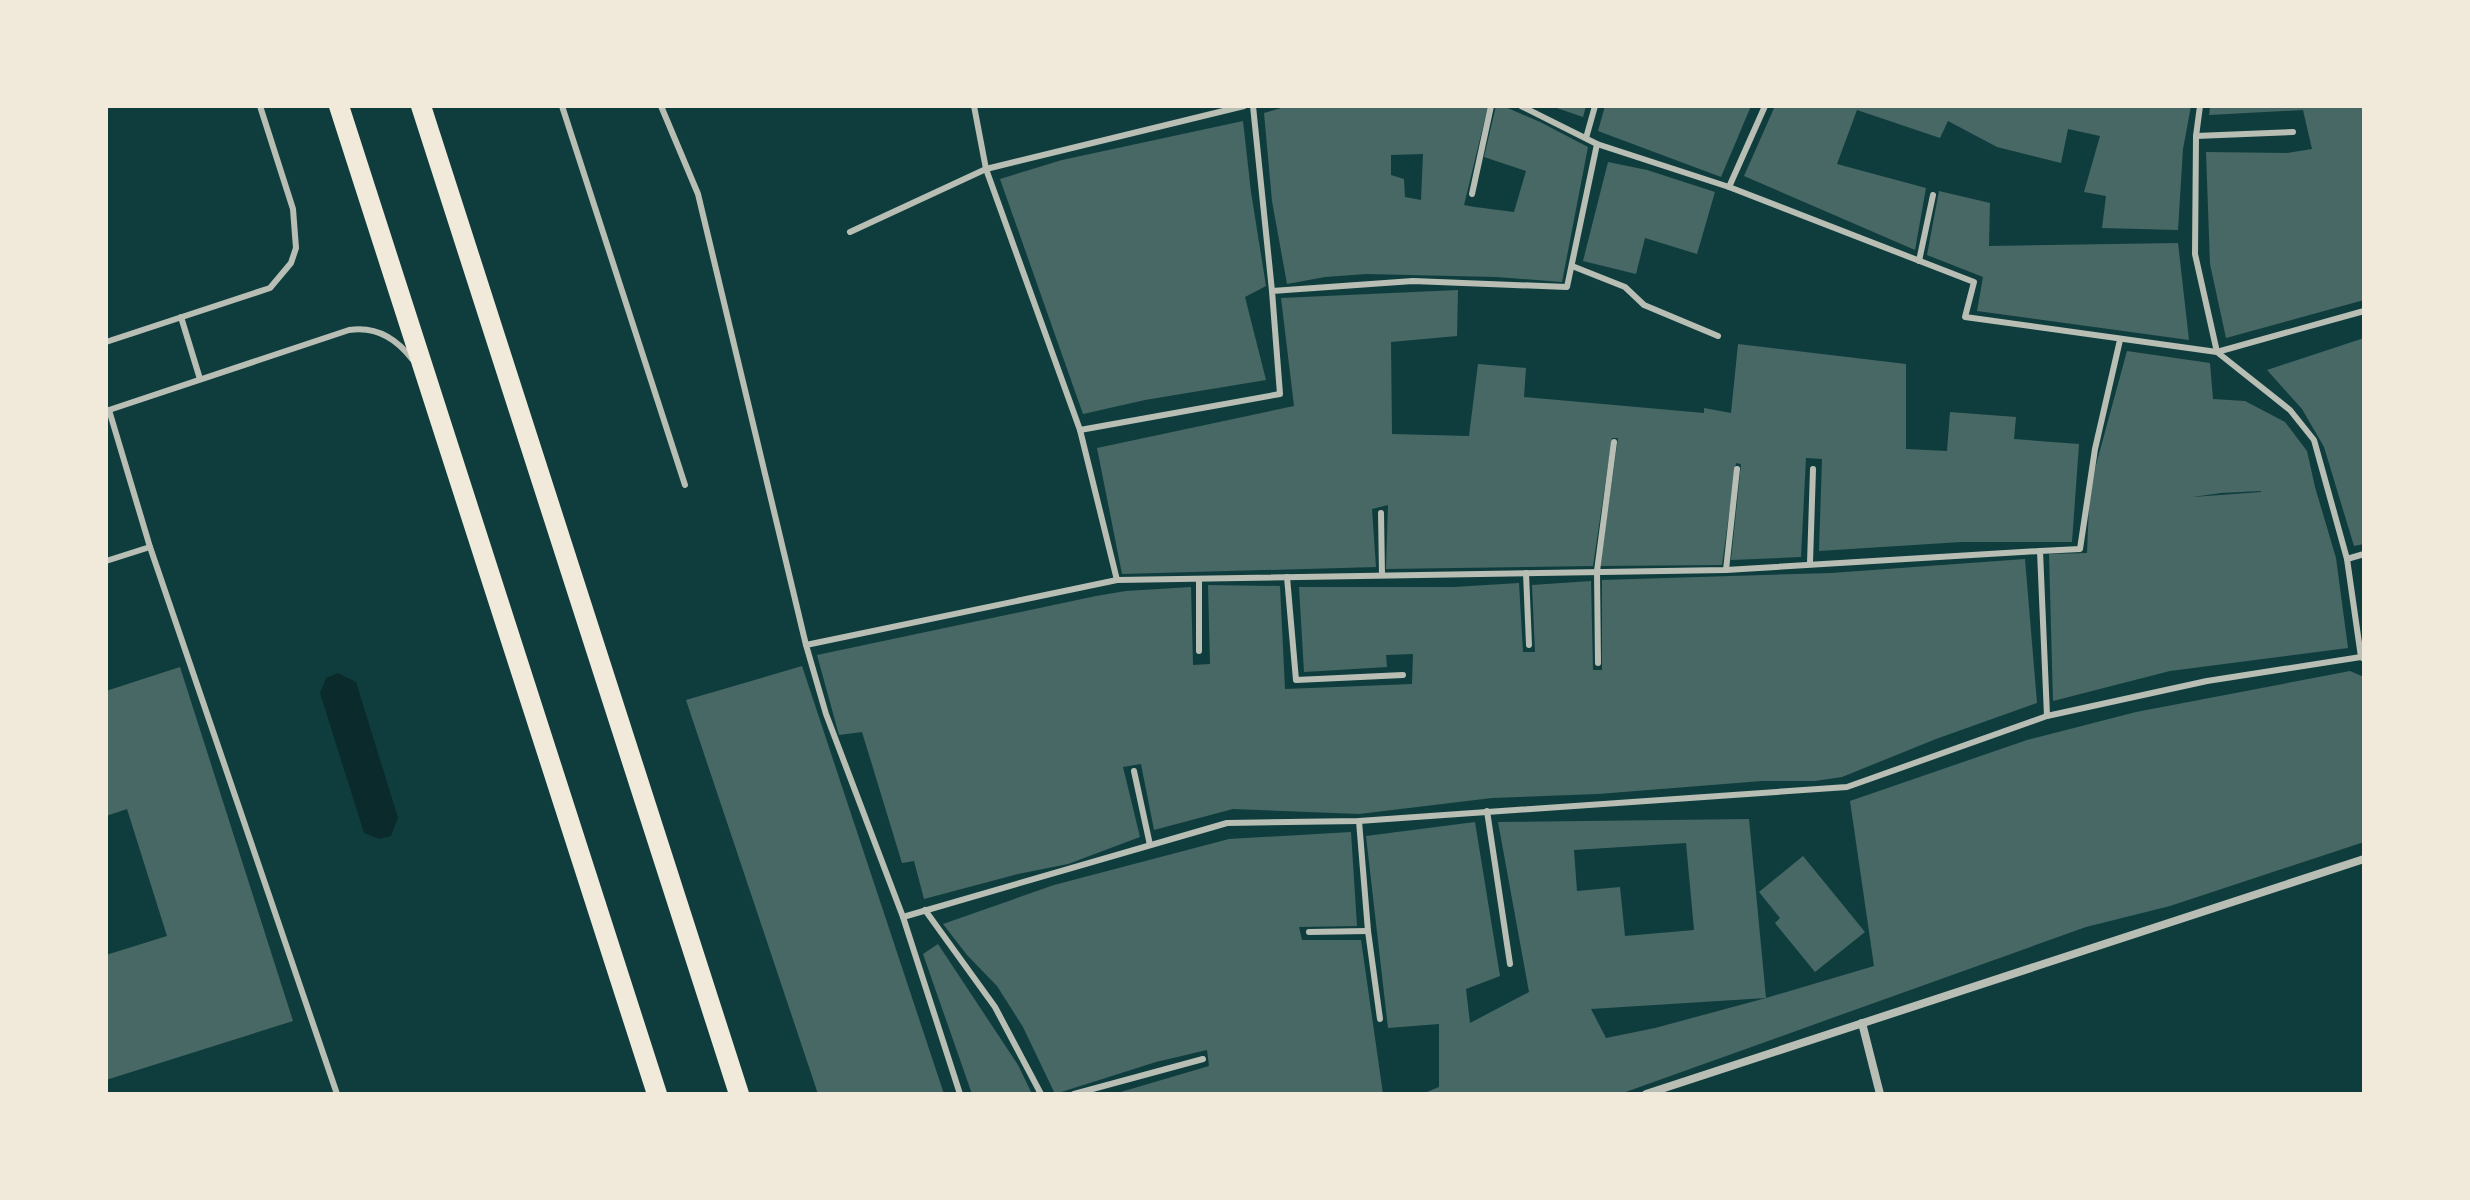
<svg xmlns="http://www.w3.org/2000/svg" width="2470" height="1200" viewBox="0 0 2470 1200" font-family="'Titillium Web',sans-serif">
	<style>
		.water { fill: #0a2a2b }
		.building { fill: #486865; fill-rule: evenodd }
		.lines { fill: none; stroke-linecap: round; stroke-linejoin: round }
		.service { stroke: #b8beb3; stroke-width: 6 }
		.minor { stroke: #b8beb3; stroke-width: 8 }
		.primary { stroke: #f1e9da; stroke-width: 20 }
	</style>
	<rect width="100%" height="100%" fill="#0f3d3e"/>
	<polygon class="water" points="338,673 356,682 398,818 391,836 379,839 364,833 320,693 326,678"/>
	<g class="building">
		<path d="M1288,106H1488L1464,205L1475,207L1514,212L1526,171L1484,157L1496,106H1503L1540,122L1588,147L1562,282L1496,277L1366,274L1325,277L1287,284L1272,201L1264,113ZM1423,154L1421,200L1405,197L1404,179L1391,175V155Z"/>
		<polygon points="1551,106 1586,106 1583,117"/>
		<polygon points="1605,106 1751,106 1721,177 1598,131"/>
		<polygon points="1775,106 2191,106 2183,149 2178,230 2102,228 2106,196 2084,192 2100,136 2068,129 2061,163 1997,147 1948,121 1940,138 1857,110 1837,164 1926,188 1915,250 1744,176"/>
		<polygon points="2210,106 2364,106 2364,300 2226,338 2210,264 2206,152 2287,153 2312,149 2303,110 2209,115"/>
		<polygon points="1243,121 1251,192 1266,286 1245,297 1266,380 1145,400 1083,414 1000,179 1062,160"/>
		<polygon points="1608,162 1647,170 1715,192 1697,254 1645,238 1636,274 1583,261"/>
		<polygon points="1939,191 1990,203 1989,246 2178,243 2189,340 1977,311 1983,277 1927,255"/>
		<polygon points="1458,290 1457,336 1391,342 1392,434 1469,436 1478,364 1526,368 1524,397 1704,413 1704,408 1731,413 1738,344 1906,364 1906,449 1947,451 1950,412 2016,417 2014,439 2079,444 2072,542 1961,542 1819,551 1822,459 1806,458 1801,557 1731,560 1741,464 1736,463 1722,565 1600,566 1618,438 1612,438 1593,566 1386,569 1388,505 1372,509 1376,567 1122,574 1097,448 1294,406 1281,298"/>
		<polygon points="2364,338 2364,544 2354,546 2324,447 2302,409 2267,370"/>
		<path d="M2127,351L2210,363L2213,399L2245,401L2285,422L2307,451L2315,487L2336,558L2348,648L2170,671L2053,701L2049,554L2087,553L2089,505L2096,465ZM2261,491V492L2193,497L2221,493Z"/>
		<polygon points="2025,559 2037,703 1936,739 1842,777 1815,781 1762,781 1598,794 1492,798 1359,814 1233,809 1154,830 1141,764 1123,767 1140,837 1068,864 1018,874 924,899 914,861 902,863 862,732 839,735 817,655 1096,596 1126,591 1191,587 1193,665 1210,664 1208,585 1280,586 1285,689 1412,684 1413,654 1386,655 1387,667 1304,672 1299,587 1454,587 1519,583 1523,652 1535,652 1532,585 1591,581 1593,670 1602,670 1602,580 1831,573"/>
		<polygon points="802,666 944,1094 818,1094 686,700"/>
		<polygon points="180,667 293,1021 106,1080 106,955 167,936 127,809 106,816 106,691"/>
		<path d="M2350,671L2364,677V842L2170,906L2086,927L1620,1094H1422L1439,1087V1024L1388,1028L1366,836L1475,822L1500,976L1466,989L1470,1023L1529,992L1498,822L1749,819L1766,998L1874,966L1850,801L2027,740L2136,712ZM1686,843L1694,930L1625,936L1620,887L1577,891L1574,850ZM1766,998L1655,1028L1606,1038L1591,1009Z"/>
		<polygon points="1351,832 1357,926 1299,927 1302,940 1361,940 1383,1094 1114,1094 1209,1066 1207,1050 1156,1062 1055,1094 1023,1027 997,986 967,955 943,924 1054,885 1229,839"/>
		<polygon points="1803,856 1865,932 1815,972 1775,923 1780,918 1759,892"/>
		<polygon points="938,944 1018,1065 1032,1094 972,1094 923,954"/>
	</g>
	<g class="lines">
		<g class="service">
			<polyline points="562,106 685,485"/>
			<polyline points="661,106 698,194 806,645 826,714 903,917 960,1094"/>
			<polyline points="974,106 986,169 1080,430 1117,580"/>
			<polyline points="1253,106 1272,291"/>
			<polyline points="1521,106 1597,144 1729,187 1974,282 1965,317 2217,352 2364,311"/>
			<polyline points="2200,106 2196,136 2195,254 2217,352 2290,410 2314,440 2347,559 2361,657"/>
			<polyline points="2196,136 2293,132"/>
			<polyline points="1586,138 1595,106"/>
			<polyline points="1729,187 1765,106"/>
			<polyline points="1472,194 1491,106"/>
			<polyline points="850,232 986,169 1244,106"/>
			<polyline points="1919,261 1933,195"/>
			<polyline points="1572,266 1625,287 1644,305 1718,336"/>
			<polyline points="181,317 200,379"/>
			<polyline points="106,342 270,288 291,263 296,248 293,209 260,106"/>
			<path d="M106,411L349,330C375,326 396,338 412,359"/>
			<polyline points="1080,430 1280,394 1272,291 1413,281 1567,287 1597,144"/>
			<polyline points="1381,513 1382,575"/>
			<polyline points="150,547 337,1094"/>
			<polyline points="2347,559 2364,554"/>
			<polyline points="106,561 150,547 109,410"/>
			<polyline points="1810,563 1813,469"/>
			<polyline points="1726,570 1737,469"/>
			<polyline points="1526,573 1529,645"/>
			<polyline points="1287,577 1296,680 1403,675"/>
			<polyline points="1199,579 1199,651"/>
			<polyline points="806,645 1117,580 1726,570 2040,551"/>
			<polyline points="1598,663 1597,571 1614,442"/>
			<polyline points="2047,716 2040,551 2080,549 2095,449 2120,340"/>
			<polyline points="1134,771 1150,845"/>
			<polyline points="1487,811 1510,964"/>
			<polyline points="1359,821 1368,931 1380,1019"/>
			<polyline points="925,910 995,1007 1041,1094"/>
			<polyline points="903,917 1227,823 1359,821 1847,787 2047,716 2207,681 2361,657 2364,659"/>
			<polyline points="1309,932 1368,931"/>
			<polyline points="1074,1094 1203,1059"/>
		</g>
		<g class="minor">
			<polyline points="1862,1023 1880,1094"/>
			<polyline points="1646,1094 2364,859"/>
		</g>
		<g class="primary">
			<polyline points="339,106 657,1094"/>
			<polyline points="421,106 739,1094"/>
		</g>
	</g>
	<rect width="2470" height="1200" fill="none" stroke="#f1e9da" stroke-width="216"/>
</svg>
